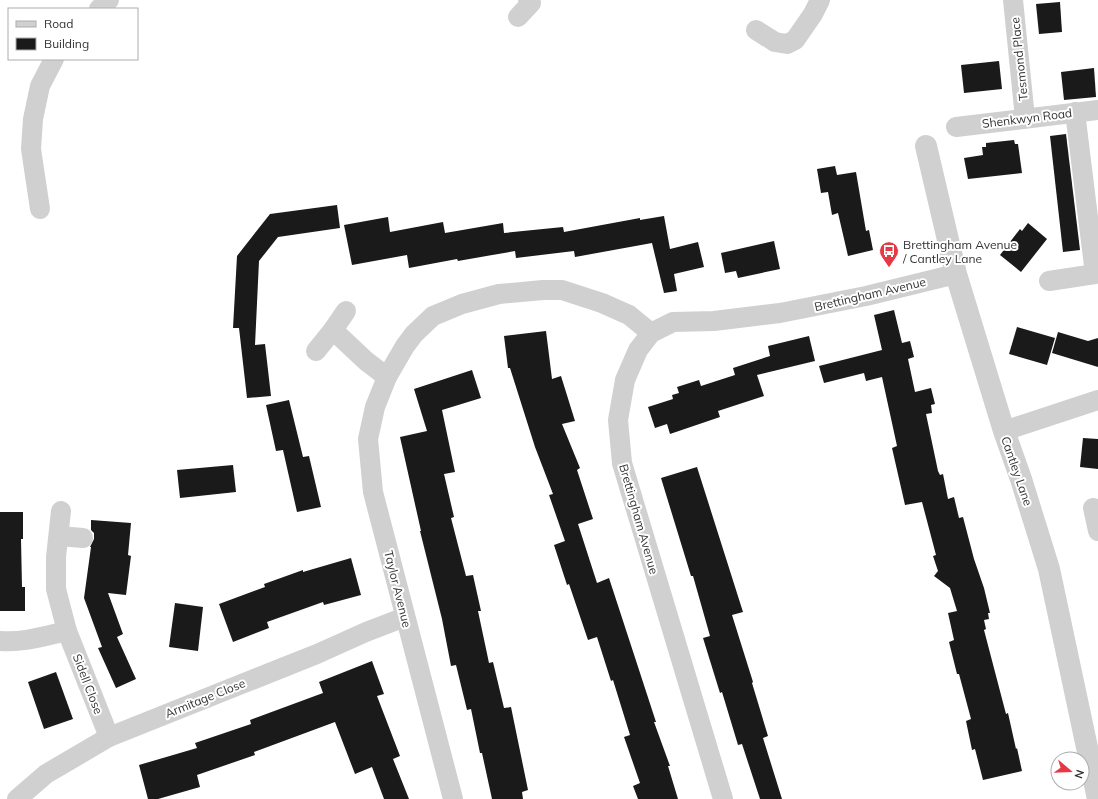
<svg xmlns="http://www.w3.org/2000/svg" width="1098" height="799" viewBox="0 0 1098 799" font-family="Mulish,sans-serif">
	<style>
		.building { fill: #1a1a1a }
		.lines { fill: none; stroke-linecap: round; stroke-linejoin: round }
		.minor { stroke: #d0d0d0; stroke-width: 20 }
		.tertiary { stroke: #d0d0d0; stroke-width: 22 }
		.labels { text-anchor: middle; dominant-baseline: central; stroke-width: 4; stroke-linejoin: round; paint-order: stroke }
		.street-label { font-size: 12px; fill: #333; stroke: #fff }
		.poi-label { font-size: 12px; fill: #333; stroke: #fff; text-anchor: start }
	</style>
	<rect width="100%" height="100%" fill="#fff"/>
	<g class="building">
		<polygon points="1060,2 1062,32 1039,34 1036,4"/>
		<polygon points="999,61 1002,89 964,93 961,65"/>
		<polygon points="1094,68 1096,97 1064,100 1061,72"/>
		<polygon points="1066,134 1080,250 1063,252 1050,136"/>
		<polygon points="1014,140 1015,144 1018,144 1022,173 968,179 964,158 983,155 982,147 986,147 986,143"/>
		<polygon points="835,166 837,175 856,172 866,231 869,230 873,250 848,256 838,213 832,215 828,192 821,193 817,169"/>
		<polygon points="337,205 340,228 278,237 259,261 255,345 265,344 271,396 247,398 239,328 233,328 237,256 270,214"/>
		<polygon points="664,216 670,249 698,242 704,267 674,274 677,291 664,293 652,243 575,257 574,251 516,258 515,251 458,261 457,259 409,268 407,255 352,265 344,225 388,217 390,232 443,222 445,233 503,223 504,233 563,227 564,232 640,218 640,220"/>
		<polygon points="1028,223 1047,239 1021,272 1000,255 1020,229 1022,231"/>
		<polygon points="774,241 780,269 738,278 736,271 725,273 721,253"/>
		<polygon points="894,310 902,343 910,341 914,357 908,359 915,392 931,388 935,404 931,405 932,413 926,414 938,471 940,475 943,474 948,499 954,497 959,518 963,517 974,559 984,588 990,613 988,613 989,619 984,620 986,629 984,630 1006,714 1008,713 1016,749 1017,748 1022,771 983,780 975,749 972,750 966,721 971,719 959,674 957,674 949,642 954,640 948,613 957,611 950,588 934,576 938,571 933,556 936,555 922,502 905,505 892,448 897,446 882,377 866,381 864,373 824,383 819,366 882,350 874,315"/>
		<polygon points="1017,327 1055,338 1047,365 1009,354"/>
		<polygon points="546,331 552,379 561,376 575,421 562,424 580,468 577,470 593,519 578,524 597,583 609,578 641,676 656,722 654,722 670,766 668,766 678,799 638,799 633,786 640,783 624,737 630,735 613,680 611,681 597,637 588,640 569,584 567,585 554,545 565,541 549,495 553,494 535,447 510,368 508,368 504,336"/>
		<polygon points="1058,332 1088,341 1098,338 1098,367 1052,353"/>
		<polygon points="809,336 815,361 757,375 764,396 718,411 720,417 670,434 667,424 655,428 648,407 673,399 672,395 679,393 677,387 699,380 701,386 735,375 733,368 770,356 768,346"/>
		<polygon points="472,370 481,398 442,410 455,472 444,474 454,517 451,518 466,576 473,575 481,611 478,611 489,663 493,662 504,708 511,707 528,790 522,792 523,799 492,799 482,753 480,753 471,709 467,710 456,665 451,666 442,619 420,531 421,531 400,437 427,431 414,389"/>
		<polygon points="289,400 303,457 309,456 321,507 297,512 283,450 276,451 266,405"/>
		<polygon points="1083,438 1098,439 1098,469 1080,467"/>
		<polygon points="233,465 236,492 180,498 177,470"/>
		<polygon points="697,467 743,612 732,615 753,682 752,683 768,736 763,738 782,799 760,799 742,744 738,745 722,692 720,693 703,638 710,636 693,576 691,576 661,478"/>
		<polygon points="0,512 23,512 23,539 21,539 22,587 25,587 25,611 0,611"/>
		<polygon points="91,520 131,523 128,555 131,556 126,595 108,593 123,634 117,637 136,679 116,688 98,648 102,647 84,598 91,547 90,547 94,539 94,533 91,530"/>
		<polygon points="351,558 361,595 324,605 323,602 267,622 269,628 233,642 219,604 265,587 264,584 303,570 303,572"/>
		<polygon points="175,603 203,607 198,651 169,647"/>
		<polygon points="372,661 384,694 377,696 400,756 393,759 409,799 384,799 372,767 355,774 335,722 254,752 255,755 197,775 200,787 158,799 148,799 139,765 197,748 195,743 251,724 250,720 323,693 319,682"/>
		<polygon points="56,672 73,719 44,729 28,682"/>
	</g>
	<g class="lines">
		<g class="minor">
			<polyline points="1013,0 1025,118"/>
			<polyline points="99,9 109,0"/>
			<polyline points="518,17 531,3 528,0"/>
			<polyline points="756,30 775,42 787,44 795,40 813,14 820,0"/>
			<polyline points="956,127 1098,110"/>
			<polyline points="40,209 31,149 33,119 40,86 54,59"/>
			<polyline points="1049,281 1095,274 1075,112"/>
			<polyline points="333,330 346,311"/>
			<polyline points="316,351 333,330 366,361 387,377"/>
			<polyline points="1004,431 1098,400"/>
			<polyline points="1093,508 1098,531"/>
			<polyline points="61,511 56,557 56,589 67,631 109,737"/>
			<polyline points="59,536 83,538"/>
			<path d="M0,641C23,643 45,636 67,631"/>
			<polyline points="17,799 46,774 109,737 317,654 366,632 405,617"/>
			<polyline points="453,799 373,492 368,439 375,407 387,377 405,346 414,334 433,316 462,304 499,294 543,290 562,290 602,303 629,315 651,333"/>
			<polyline points="723,799 622,463 618,420 625,380 638,350 651,333 673,322 714,321 780,313 866,296 956,274"/>
		</g>
		<polyline class="tertiary" points="926,146 956,274 1004,431 1021,479 1049,569 1098,799"/>
	</g>
	<defs>
		<g id="bus-pin" transform="scale(1)"><path d="M0 17L-7.5 6A9.5 9.5 0 1 1 7.5 6Z" fill="#e63946" stroke="#fff"/><path d="M-5-6H5V4H4V6H2V4H-2V6H-4V4H-5ZM-3.5-4V0h7V-4ZM-3.5 1.2v1.5H-2V1.2ZM2 1.2v1.5H3.5V1.2Z" fill="#fff"/></g>
	</defs>
	<g fill-rule="evenodd">
		<use href="#bus-pin" x="889" y="251"/>
	</g>
	<g class="labels">
		<g class="street-label">
			<text transform="translate(1019 59) rotate(-96)">Tesmond Place</text>
			<text transform="translate(1027 118) rotate(-7)">Shenkwyn Road</text>
			<text transform="translate(870 294) rotate(-13)">Brettingham Avenue</text>
			<text transform="translate(1017 471) rotate(71)">Cantley Lane</text>
			<text transform="translate(639 519) rotate(74)">Brettingham Avenue</text>
			<text transform="translate(398 589) rotate(76)">Taylor Avenue</text>
			<text transform="translate(88 684) rotate(69)">Sidell Close</text>
			<text transform="translate(205 698) rotate(-22)">Armitage Close</text>
		</g>
		<g class="poi-label">
			<text x="903" y="244">Brettingham Avenue<tspan x="903" dy="14">/ Cantley Lane</tspan></text>
		</g>
	</g>
	<rect x="8" y="8" width="130" height="52" fill="#ffffff" stroke="#adadad"/>
	<rect x="16" y="21" width="20" height="6" fill="#d0d0d0" stroke="#adadad"/>
	<text x="44" y="28" font-size="12" fill="#333333">Road</text>
	<rect x="16" y="38" width="20" height="12" fill="#1a1a1a" stroke="#adadad"/>
	<text x="44" y="48" font-size="12" fill="#333333">Building</text>
	<g transform="translate(1070 771) rotate(109)"><circle r="19" fill="#ffffff" stroke="#adadad"/>
	<path d="M0-3L7 15L0 10L-7 15Z" fill="#e63946"/>
	<text y="-6" font-size="11" font-weight="bold" text-anchor="middle" fill="#333333">N</text>
	</g>
</svg>
